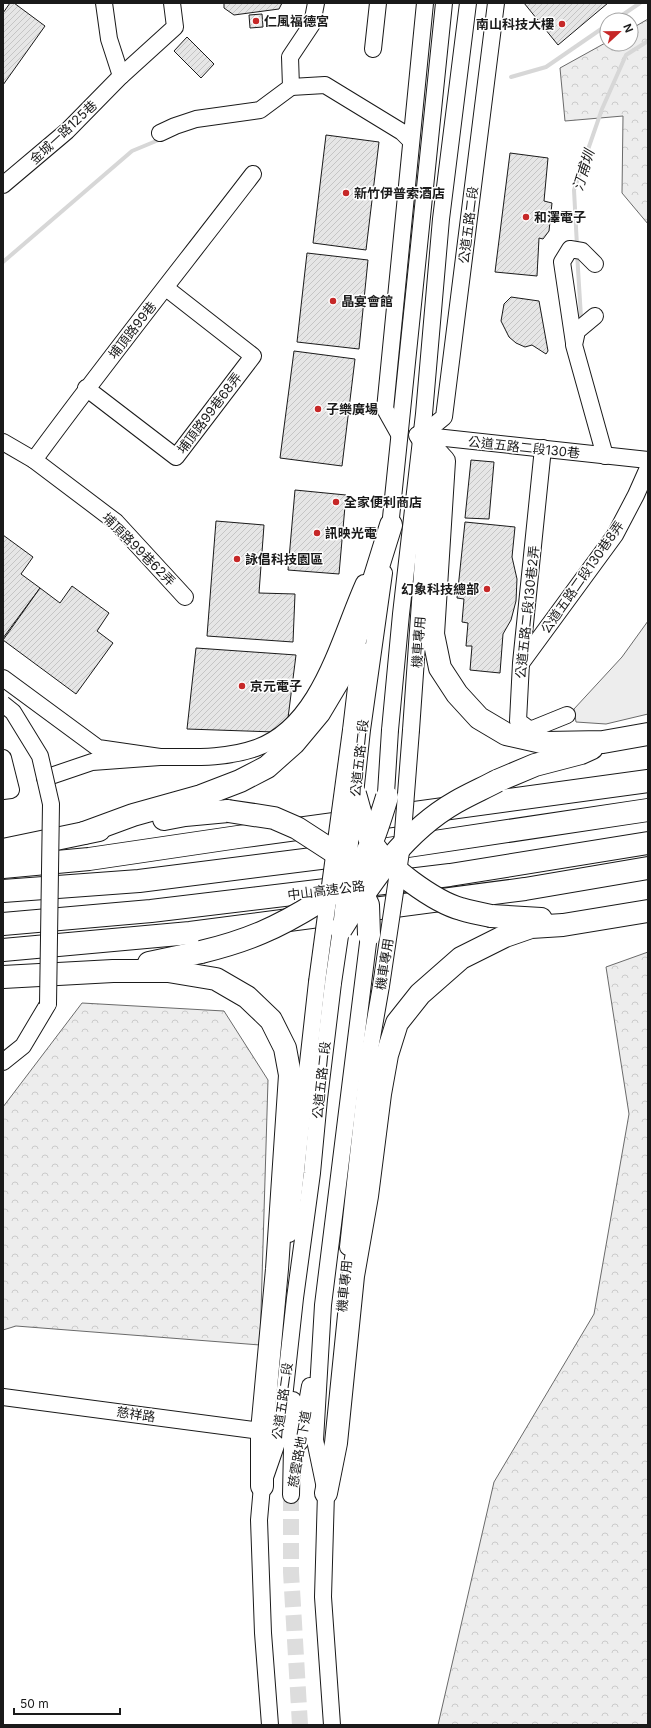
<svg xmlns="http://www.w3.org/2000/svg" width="651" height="1728" viewBox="0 0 651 1728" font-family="Inter,'Noto Sans TC',sans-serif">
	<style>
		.forest { fill: url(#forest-crowns); stroke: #6a6a6a }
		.built { fill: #ededed; stroke: #6a6a6a }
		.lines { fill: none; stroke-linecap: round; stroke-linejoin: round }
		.stream { stroke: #d7d7d7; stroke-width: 4 }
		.building { fill: url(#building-hatch); stroke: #1a1a1a }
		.minor-tunnel { stroke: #ddd; stroke-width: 16; stroke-dasharray: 16 8; stroke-linecap: butt }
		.minor-casing { stroke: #1a1a1a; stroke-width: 18 }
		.highway-casing { stroke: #1a1a1a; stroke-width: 24 }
		.minor { stroke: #fff; stroke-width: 16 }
		.highway { stroke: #fff; stroke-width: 22 }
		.minor-bridge-casing { stroke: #1a1a1a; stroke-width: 18; stroke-linecap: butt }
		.highway-bridge-casing { stroke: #1a1a1a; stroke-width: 24; stroke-linecap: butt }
		.minor-bridge { stroke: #fff; stroke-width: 16 }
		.highway-bridge { stroke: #fff; stroke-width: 22 }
		.poi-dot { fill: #c62828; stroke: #fff; stroke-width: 1.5 }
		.labels { text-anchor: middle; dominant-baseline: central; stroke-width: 3; stroke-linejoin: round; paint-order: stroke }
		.poi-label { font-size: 13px; font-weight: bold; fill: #1a1a1a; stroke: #fff; text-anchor: start }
		.street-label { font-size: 13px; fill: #1a1a1a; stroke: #fff }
		.water-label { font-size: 14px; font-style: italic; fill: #1a1a1a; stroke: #fff }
	</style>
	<defs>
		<pattern id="forest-crowns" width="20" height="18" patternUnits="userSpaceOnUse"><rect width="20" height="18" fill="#ededed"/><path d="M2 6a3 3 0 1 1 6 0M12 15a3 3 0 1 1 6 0" fill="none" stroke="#cbcbcb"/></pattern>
		<pattern id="building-hatch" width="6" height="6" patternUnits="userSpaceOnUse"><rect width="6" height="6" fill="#e6e6e6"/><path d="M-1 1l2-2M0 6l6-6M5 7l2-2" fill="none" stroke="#c5c5c5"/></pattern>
	</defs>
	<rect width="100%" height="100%" fill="#fff"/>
	<g class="forest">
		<polygon points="648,19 648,224 622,193 623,116 565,121 560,68 607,42 607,44 631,44 631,29"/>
		<polygon points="648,952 648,1725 438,1725 494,1482 594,1314 629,1114 606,967"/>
		<polygon points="82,1003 224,1011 268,1080 260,1345 16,1326 3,1330 3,1107"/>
	</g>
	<polygon class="built" points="648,621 648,714 606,724 576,722 574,709 622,657"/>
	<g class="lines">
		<g class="stream">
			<polyline points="615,20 640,3"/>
			<polyline points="511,77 546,67 607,25"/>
			<polyline points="577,246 574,190 602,109 626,55 648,41"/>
			<polyline points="577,253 581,317"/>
			<polyline points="3,262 132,151 161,139"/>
		</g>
	</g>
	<g class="building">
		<polygon points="10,3 14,3 45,26 3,85 3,13"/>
		<polygon points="224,3 282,3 279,9 234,15 224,8"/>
		<polygon points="524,3 608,3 558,45"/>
		<polygon points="262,14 263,27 250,28 249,15"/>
		<polygon points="187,37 214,64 201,78 174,51"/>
		<polygon points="326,135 379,142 366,250 313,243"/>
		<polygon points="510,153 548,158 544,201 552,203 549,231 543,239 539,238 537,276 495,272"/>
		<polygon points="307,253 368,260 359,349 297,342"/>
		<polygon points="511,297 539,301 548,351 546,354 532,345 525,347 516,343 509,337 501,321 504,304"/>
		<polygon points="294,351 355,359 342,466 280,458"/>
		<polygon points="471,460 494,462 489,519 465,518"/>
		<polygon points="295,490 346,495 339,574 288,570"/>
		<polygon points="216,521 264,525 259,593 295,594 293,642 207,636"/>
		<polygon points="465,522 515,527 512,557 517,579 516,601 511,620 503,634 500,673 470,670 472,646 466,646 468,623 462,622 464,599 457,598"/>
		<polygon points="3,535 33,557 21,574 40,588 3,638"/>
		<polygon points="72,586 109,613 97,631 113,643 76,694 3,640 40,588 60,603"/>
		<polygon points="196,648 296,655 288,718 275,732 187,729"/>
	</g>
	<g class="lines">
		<polyline class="minor-tunnel" points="291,1495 291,1572 300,1725"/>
		<g class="minor-casing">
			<g id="minor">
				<polyline points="104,3 109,39 121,76"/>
				<polyline points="373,49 378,3"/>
				<polyline points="291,87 325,85 402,132 411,141"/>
				<polyline points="160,133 175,126 196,119 260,110 291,87 290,57 312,24 316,3"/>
				<polyline points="3,185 67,131 121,76 175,27 172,3"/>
				<polyline points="595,316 577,331 574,345 605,456"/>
				<polyline points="574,343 562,262 570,249 582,251 595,264"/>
				<polyline points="86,388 176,457 253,356 166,288"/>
				<polyline points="399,434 385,409 425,3"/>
				<polyline points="417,435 648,460"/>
				<polyline points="421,436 444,417 496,3"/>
				<path d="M3,442L34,460C105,363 180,269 253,174"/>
				<polyline points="543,448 521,663 518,721 530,730 567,715"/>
				<polyline points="34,460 116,522 185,597"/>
				<polyline points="389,537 444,3"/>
				<polyline points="522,662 615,535 636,495 648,468"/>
				<polyline points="3,678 98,748 160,757 92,762 45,778"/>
				<polyline points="351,730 357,679 363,651"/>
				<polyline points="390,730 401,614 424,414 441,219 468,3"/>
				<polyline points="411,730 430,460 424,443"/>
				<path d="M160,757C192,757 225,759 256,748C320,726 339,638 364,583"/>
				<polyline points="3,758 11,790 3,791"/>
				<polyline points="355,794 362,730 384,573"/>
				<polyline points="3,1062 23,1046 48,1004"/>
				<polyline points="289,1234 317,982"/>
				<polyline points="348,1247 369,1055 381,986"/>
				<polyline points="3,1397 268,1432"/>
				<polyline points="300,1442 310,1386"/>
				<polyline points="291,1495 293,1400"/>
				<polyline points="270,1725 263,1633 259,1520 262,1486 280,1434 295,1298 312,1173 319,1099 333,983"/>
				<polyline points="332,1725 323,1597 326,1493 315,1440 323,1305 369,935"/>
			</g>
		</g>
		<g class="highway-casing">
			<g id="highway">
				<polyline points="421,436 444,461 433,634 440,668 457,694 479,718 506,734 546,743 603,742 648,734"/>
				<polyline points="497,781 535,765 581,753 592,748"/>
				<polyline points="164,819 185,815 228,811"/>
				<polyline points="84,833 133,815 201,796 240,781 267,767 294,743 319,713 347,666 391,525"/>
				<polyline points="388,849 648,810"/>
				<polyline points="3,850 99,830"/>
				<polyline points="3,867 89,859 238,837 648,781"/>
				<polyline points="3,891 139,881 352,854"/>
				<polyline points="491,916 541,919"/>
				<polyline points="3,924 151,911 450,875 648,843"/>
				<polyline points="3,950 190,933 525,889 648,868"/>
				<polyline points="149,963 201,952"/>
				<polyline points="3,977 113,971 168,971 216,979 247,997 271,1020 285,1048 290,1075 277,1269 262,1431 262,1486"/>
				<polyline points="326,1493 336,1443 353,1276 367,1196 380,1094 387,1055 397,1023 420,994 461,958 505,936 531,927 563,925 648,911"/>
			</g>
		</g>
		<use href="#minor" class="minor"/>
		<use href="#highway" class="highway"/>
		<g class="minor-bridge-casing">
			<g id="minor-bridge">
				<polyline points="3,704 13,712 40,756 51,804 48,1004"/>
				<polyline points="385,809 390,730"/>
				<polyline points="317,982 351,730"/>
				<polyline points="333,983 341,929 354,805"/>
				<polyline points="381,986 402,845 411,730"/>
			</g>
		</g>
		<g class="highway-bridge-casing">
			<g id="highway-bridge">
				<path d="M355,794C360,810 363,828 372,843C385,866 435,902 461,909C471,912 481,914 491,916"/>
				<polyline points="228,811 274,818 297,828 334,852 349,865 368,905 369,935"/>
				<path d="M341,929C372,880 405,831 456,802C470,794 484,788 497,781"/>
				<path d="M201,952C247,941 277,928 317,903C327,896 340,890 347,882C369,859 378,826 387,797"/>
			</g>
		</g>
		<use href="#minor-bridge" class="minor-bridge"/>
		<use href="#highway-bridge" class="highway-bridge"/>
	</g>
	<g class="poi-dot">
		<circle cx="256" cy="21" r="4"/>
		<circle cx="562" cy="24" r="4"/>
		<circle cx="346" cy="193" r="4"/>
		<circle cx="526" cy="217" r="4"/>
		<circle cx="333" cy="301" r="4"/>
		<circle cx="318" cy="409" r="4"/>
		<circle cx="336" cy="502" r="4"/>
		<circle cx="317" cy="533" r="4"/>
		<circle cx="237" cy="559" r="4"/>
		<circle cx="487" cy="589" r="4"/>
		<circle cx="242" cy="686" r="4"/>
	</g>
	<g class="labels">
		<g class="poi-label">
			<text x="264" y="21">仁風福德宮</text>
			<text x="554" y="24" text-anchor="end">南山科技大樓</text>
			<text x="354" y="193">新竹伊普索酒店</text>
			<text x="534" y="217">和澤電子</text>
			<text x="341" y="301">晶宴會館</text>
			<text x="326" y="409">子樂廣場</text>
			<text x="344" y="502">全家便利商店</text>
			<text x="325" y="533">訊映光電</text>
			<text x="245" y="559">詠倡科技園區</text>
			<text x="479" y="589" text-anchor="end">幻象科技總部</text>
			<text x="250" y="686">京元電子</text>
		</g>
		<g class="street-label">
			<text transform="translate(63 132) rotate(-43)">金城一路125巷</text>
			<text transform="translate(468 225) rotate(-83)">公道五路二段</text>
			<text transform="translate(132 330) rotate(-52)">埔頂路99巷</text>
			<text transform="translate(209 413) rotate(-53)">埔頂路99巷68弄</text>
			<text transform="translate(524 447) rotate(6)">公道五路二段130巷</text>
			<text transform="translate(139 549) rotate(45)">埔頂路99巷62弄</text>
			<text transform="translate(582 577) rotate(-55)">公道五路二段130巷8弄</text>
			<text transform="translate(527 612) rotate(-84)">公道五路二段130巷2弄</text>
			<text transform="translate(418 642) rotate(-86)">機車專用</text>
			<text transform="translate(359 758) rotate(-84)">公道五路二段</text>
			<text transform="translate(326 890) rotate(-7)">中山高速公路</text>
			<text transform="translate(384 964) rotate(-81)">機車專用</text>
			<text transform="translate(321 1080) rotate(-84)">公道五路二段</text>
			<text transform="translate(344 1286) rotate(-84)">機車專用</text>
			<text transform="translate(282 1401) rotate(-82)">公道五路二段</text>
			<text transform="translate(136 1414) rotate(8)">慈祥路</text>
			<text transform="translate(299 1449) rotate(-80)">慈雲路地下道</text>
		</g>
		<g class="water-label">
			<text transform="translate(583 170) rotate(-73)">汀甫圳</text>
		</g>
	</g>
	<rect width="651" height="1728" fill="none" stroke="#1a1a1a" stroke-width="8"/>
	<g transform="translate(619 32) rotate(68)"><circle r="19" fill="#ffffff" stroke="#a3a3a3"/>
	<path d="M0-3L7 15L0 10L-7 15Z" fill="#c62828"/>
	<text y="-6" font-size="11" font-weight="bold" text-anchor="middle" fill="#1a1a1a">N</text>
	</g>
	<path d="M14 1708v6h106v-6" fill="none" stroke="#1a1a1a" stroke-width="2"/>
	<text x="20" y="1708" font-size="12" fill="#1a1a1a" stroke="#ffffff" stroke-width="3" paint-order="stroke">50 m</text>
</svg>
